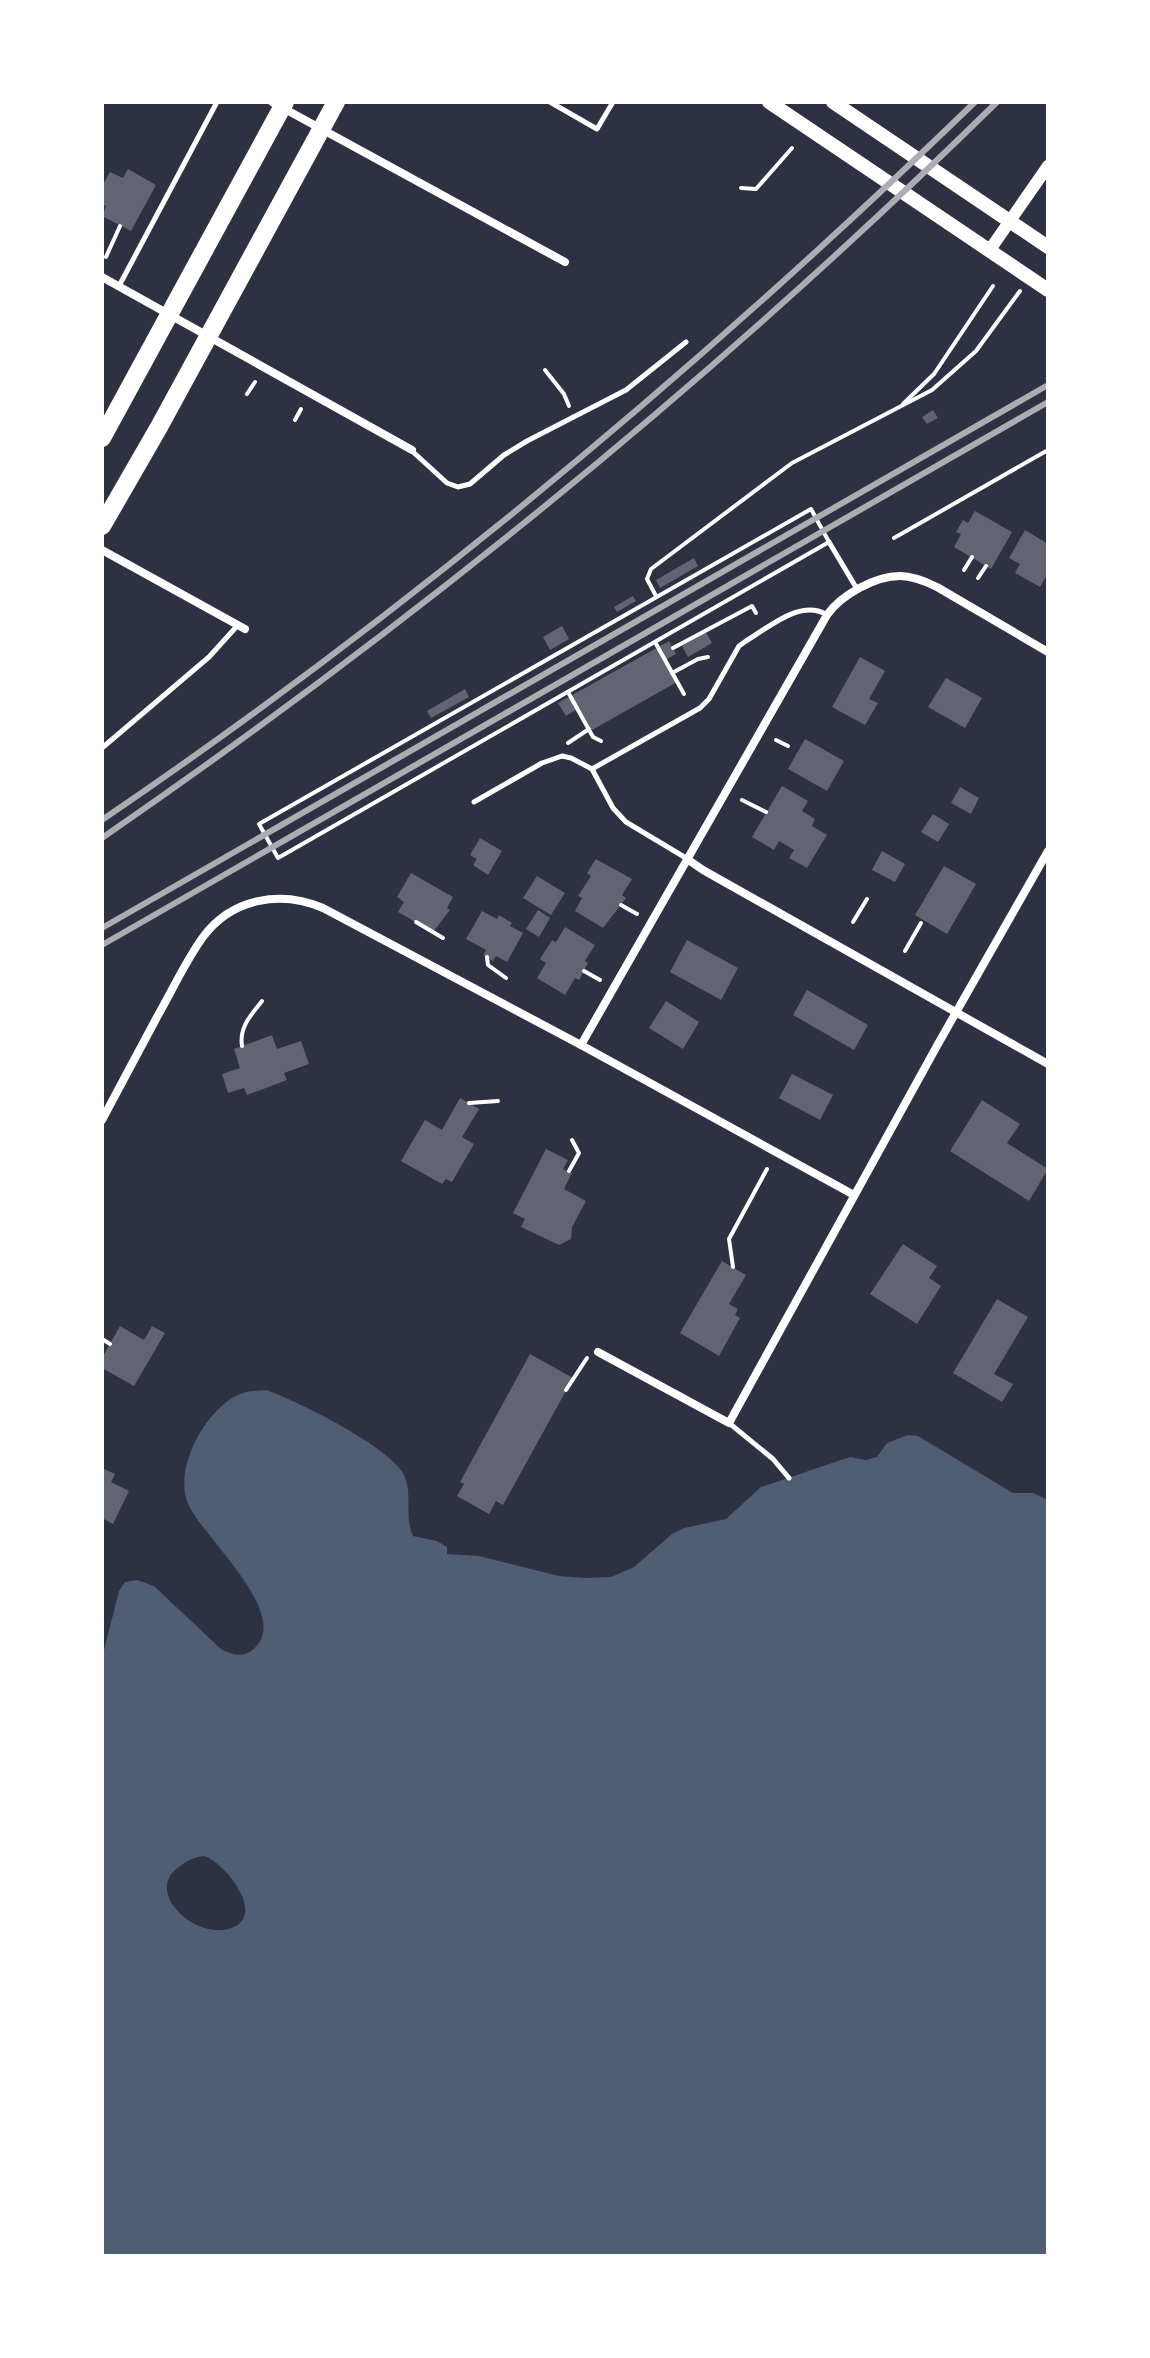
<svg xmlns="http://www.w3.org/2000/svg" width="1150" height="2358" viewBox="0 0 1150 2358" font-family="Arial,sans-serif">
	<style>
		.water { fill: #4f5d75; fill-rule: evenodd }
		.building { fill: #626471 }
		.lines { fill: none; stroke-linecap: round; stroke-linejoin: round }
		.path { stroke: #fff; stroke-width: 4 }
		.service { stroke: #fff; stroke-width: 5 }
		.minor { stroke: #fff; stroke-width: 8 }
		.tertiary { stroke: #fff; stroke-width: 12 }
		.secondary { stroke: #fff; stroke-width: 14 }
		.trunk { stroke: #fff; stroke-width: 18 }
		.rail { stroke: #abadb3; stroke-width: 6 }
	</style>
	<rect width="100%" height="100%" fill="#2d3142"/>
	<path class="water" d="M266,1390C296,1400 392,1448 404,1475C413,1494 404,1518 413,1536L437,1541L447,1547V1554L479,1556L559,1576L584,1578L611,1577L634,1567L672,1534L684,1528L726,1519L761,1487L850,1457L866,1460L877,1457L887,1443L908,1435L918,1436L1013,1493H1033L1048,1500V2256H102V1658L119,1591L125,1582L137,1580L154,1586L222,1650C232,1654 241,1658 251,1651C298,1617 198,1534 187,1501C175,1466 205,1412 236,1396C245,1391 256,1391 266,1390ZM204,1856C224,1862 265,1912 234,1927C200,1943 145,1896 176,1869C185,1862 193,1857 204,1856Z"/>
	<g class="building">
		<polygon points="128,169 156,185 131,231 102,216 106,206 102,204 102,186 110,172 123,178"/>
		<polygon points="933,410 938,418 927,424 922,417"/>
		<polygon points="975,511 1012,532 991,569 954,547 961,534 956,532 963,520 968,523"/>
		<polygon points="1025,530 1048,544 1048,573 1040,587 1015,573 1020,564 1009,558"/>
		<polygon points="694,558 698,566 660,588 656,580"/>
		<polygon points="633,596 636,601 617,612 614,607"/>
		<polygon points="562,626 569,639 550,650 543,637"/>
		<polygon points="706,632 712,643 688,657 682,646"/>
		<polygon points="669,641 676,654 665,660 677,682 592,730 579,708 566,716 558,703"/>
		<polygon points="860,657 885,671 869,699 878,703 865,725 832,707"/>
		<polygon points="946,678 982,698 965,728 928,707"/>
		<polygon points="465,689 469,697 431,718 427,711"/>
		<polygon points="805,739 844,761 827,791 788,769"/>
		<polygon points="782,786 808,801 802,811 815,819 812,826 827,835 807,868 789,858 794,850 779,841 774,850 752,837"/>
		<polygon points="960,787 979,798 971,814 951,803"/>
		<polygon points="933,814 949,824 938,842 921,832"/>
		<polygon points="480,838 502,851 488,875 473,865 477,859 470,855"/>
		<polygon points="882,851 905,864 895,882 872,870"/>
		<polygon points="596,859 632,879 622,895 626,898 603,928 575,911 582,898 578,896 591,876 587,873"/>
		<polygon points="944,866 976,884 947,934 915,915"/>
		<polygon points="411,873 453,897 447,908 450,910 433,932 398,912 404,902 397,897"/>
		<polygon points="537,876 565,893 551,915 523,898"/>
		<polygon points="538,910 550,918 539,937 526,929"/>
		<polygon points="482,911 497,919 499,915 512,923 510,926 523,933 507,962 496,956 493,961 483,955 486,950 466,939"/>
		<polygon points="565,927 595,945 585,961 588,963 579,980 575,978 565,995 537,978 546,963 540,959 552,940 556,942"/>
		<polygon points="687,940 738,968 721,1000 670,972"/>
		<polygon points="807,990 868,1025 854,1050 793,1015"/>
		<polygon points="666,1001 699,1022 683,1049 649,1028"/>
		<polygon points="272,1035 277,1049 301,1041 309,1064 284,1073 287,1080 247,1095 244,1088 228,1093 222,1074 240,1068 234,1049"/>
		<polygon points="792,1074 833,1095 820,1120 779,1098"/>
		<polygon points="460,1098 479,1109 462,1137 474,1144 452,1182 446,1179 442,1184 401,1161 425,1120 442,1130"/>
		<polygon points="982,1100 1020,1124 1007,1143 1048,1169 1029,1201 950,1151"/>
		<polygon points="546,1149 568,1160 563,1169 572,1173 564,1189 586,1201 572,1227 571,1239 559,1245 521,1227 525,1219 513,1213"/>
		<polygon points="903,1244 937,1266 929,1278 941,1286 917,1324 870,1294"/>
		<polygon points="722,1261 746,1275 729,1304 738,1309 735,1315 740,1318 719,1356 680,1333"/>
		<polygon points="997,1299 1028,1317 994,1374 1013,1384 1002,1402 953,1373"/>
		<polygon points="120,1326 144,1340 152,1326 165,1333 134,1386 102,1368 102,1358"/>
		<polygon points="530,1354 573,1378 503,1505 496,1501 489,1514 457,1496 464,1484 460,1482"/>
		<polygon points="102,1468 115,1474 111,1482 129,1491 113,1524 102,1518"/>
	</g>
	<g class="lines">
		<g class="path">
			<polyline points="741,188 756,189 792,148"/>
			<polyline points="106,257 120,226"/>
			<polyline points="545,370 564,394 569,406"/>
			<polyline points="247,394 255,382"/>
			<polyline points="903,404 934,374 993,286"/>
			<polyline points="295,420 301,409"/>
			<polygon points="811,509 829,542 278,858 259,824"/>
			<polyline points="894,538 1048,450"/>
			<polyline points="964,570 972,557"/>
			<polyline points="978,578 986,566"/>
			<polyline points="656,596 647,579 651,569 792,463 932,390 976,351 1020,291"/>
			<polyline points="655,642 684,694"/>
			<polyline points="673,648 752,606 756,613"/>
			<polyline points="672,673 698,659 708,657"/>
			<polyline points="568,692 593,737 601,741"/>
			<polyline points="776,740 788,746"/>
			<polyline points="568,743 589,729"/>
			<polyline points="742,800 766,812"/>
			<polyline points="621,905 637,914"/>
			<polyline points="416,922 443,938"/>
			<polyline points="853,922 867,899"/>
			<polyline points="905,951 921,923"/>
			<polyline points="487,957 488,965 506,978"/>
			<polyline points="584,971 600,980"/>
			<path d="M242,1046C239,1027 251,1015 262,1001"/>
			<polyline points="469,1103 498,1101"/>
			<polyline points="569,1171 579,1153 572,1140"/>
			<polyline points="733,1267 729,1239 767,1169"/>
			<polyline points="102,1339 110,1344"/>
			<polyline points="566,1390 587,1358"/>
		</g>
		<g class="service">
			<polyline points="550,102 597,129 613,102"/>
			<polyline points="119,286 217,102"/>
			<polyline points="412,451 447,483 458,487 470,484 504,455 527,441 626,390 686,342"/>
			<polyline points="829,542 857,589"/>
			<polyline points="102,748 209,657 238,625"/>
			<path d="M592,769L700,708L709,699L739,646L746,641C768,628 801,598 827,615"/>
			<polyline points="474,802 542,763 562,756 571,758 592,769 613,808 626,822 686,858"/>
			<polyline points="729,1423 773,1459 789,1478"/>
		</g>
		<g class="minor">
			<polyline points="272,102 565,262"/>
			<polyline points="102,277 412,450"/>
			<polyline points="102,550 245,629"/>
			<polyline points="687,859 703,870 1048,1064"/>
			<path d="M581,1045L827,615C841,595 875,576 900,576C913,576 925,581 937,587L1048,652"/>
			<path d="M102,1120C120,1086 139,1051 157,1017C172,991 185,962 203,937C232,898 281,890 323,908L581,1045L854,1195"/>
			<polyline points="598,1352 729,1423 938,1044 1048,851"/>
		</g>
		<polyline class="tertiary" points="989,251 1048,166"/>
		<g class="secondary">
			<polyline points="769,102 1048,290"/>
			<polyline points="833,102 1048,247"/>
		</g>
		<g class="trunk">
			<polyline points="102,438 285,102"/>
			<polyline points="102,526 159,427 336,102"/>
		</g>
		<g class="rail">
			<path d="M102,820C414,608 704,364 975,102"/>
			<path d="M102,838C421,618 721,373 997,102"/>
			<polyline points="102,928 1048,385"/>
			<polyline points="102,945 1048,402"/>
		</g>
	</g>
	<rect width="1150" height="2358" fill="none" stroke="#ffffff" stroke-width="208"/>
</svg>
